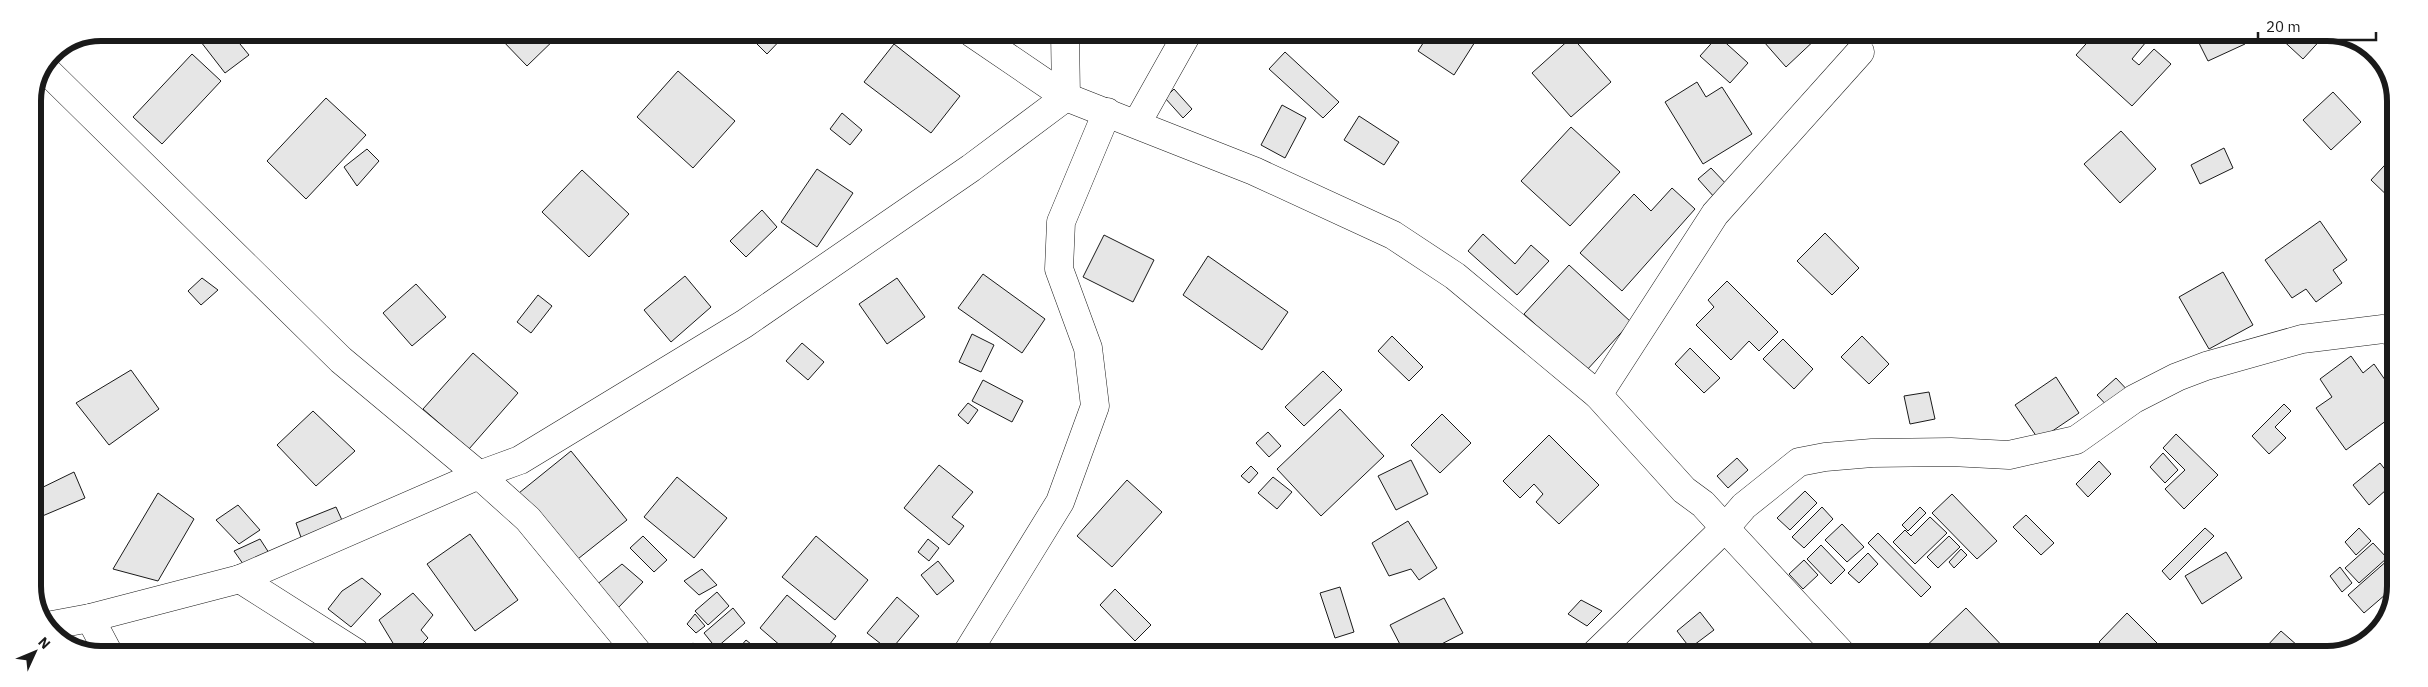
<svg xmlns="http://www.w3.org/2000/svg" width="2428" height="687" viewBox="0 0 2428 687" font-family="'IBM Plex Sans',sans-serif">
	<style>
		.building { fill: #e6e6e6; stroke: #1a1a1a }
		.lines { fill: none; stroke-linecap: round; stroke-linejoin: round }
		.street-casing { stroke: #1a1a1a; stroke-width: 29 }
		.street { stroke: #fff; stroke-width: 28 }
		.rim { fill: none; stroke: #1a1a1a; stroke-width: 6 }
	</style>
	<rect width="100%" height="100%" fill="#fff"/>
	<g class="building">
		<polygon points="212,33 231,33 249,55 225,73 201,42"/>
		<polygon points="505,33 561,33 527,66 500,38"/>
		<polygon points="746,33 787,33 767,54"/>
		<polygon points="1429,34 1480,34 1454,75 1418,51"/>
		<polygon points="1757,34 1817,34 1819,36 1786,67"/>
		<polygon points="1920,34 1932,34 1926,40"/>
		<polygon points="2094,35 2137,35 2146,42 2132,59 2139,65 2154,49 2171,64 2132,106 2076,55"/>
		<polygon points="2210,35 2241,35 2245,44 2208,61 2198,41"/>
		<polygon points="2277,35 2325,35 2303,59"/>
		<polygon points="1718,36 1748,63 1730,83 1700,56"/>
		<polygon points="1572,37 1611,82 1571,117 1532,73"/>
		<polygon points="894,44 960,96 931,133 864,82"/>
		<polygon points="1285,52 1339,102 1323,118 1269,69"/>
		<polygon points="192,54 221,81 162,144 133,117"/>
		<polygon points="678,71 735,121 693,168 637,117"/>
		<polygon points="1697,82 1706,97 1722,87 1752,134 1703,164 1665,102"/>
		<polygon points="1174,89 1192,109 1183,118 1165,98"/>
		<polygon points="2333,92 2361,122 2331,150 2303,120"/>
		<polygon points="326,98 366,135 306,199 267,161"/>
		<polygon points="1282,105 1306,118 1285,158 1261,145"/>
		<polygon points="842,113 862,130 850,145 830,129"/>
		<polygon points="1359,116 1399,142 1384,165 1344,140"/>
		<polygon points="1571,127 1620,172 1570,226 1521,181"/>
		<polygon points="2121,131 2156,169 2120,203 2084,164"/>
		<polygon points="2224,148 2233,168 2200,184 2191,165"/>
		<polygon points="367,149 379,161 357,186 344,167"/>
		<polygon points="2395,154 2395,203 2371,180"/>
		<polygon points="1711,168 1728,186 1715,198 1698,179"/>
		<polygon points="817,169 853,193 817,247 781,222"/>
		<polygon points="582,170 629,214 589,257 542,212"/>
		<polygon points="1672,188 1695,209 1622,291 1580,253 1634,194 1651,211"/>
		<polygon points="762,210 777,227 746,257 730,241"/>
		<polygon points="2320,221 2347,260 2333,270 2342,283 2316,302 2306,289 2292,298 2265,260"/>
		<polygon points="1825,233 1859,268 1832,295 1797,261"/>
		<polygon points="1483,234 1515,264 1531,245 1549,261 1517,295 1468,251"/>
		<polygon points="1104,235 1154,260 1133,302 1083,277"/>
		<polygon points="1208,256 1288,312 1262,350 1183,295"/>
		<polygon points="1569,265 1631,322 1586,371 1524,314"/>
		<polygon points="2223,272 2253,325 2209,349 2179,297"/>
		<polygon points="983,274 1045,319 1022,353 958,308"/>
		<polygon points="685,276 711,307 671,342 644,310"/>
		<polygon points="202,278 218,290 201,305 188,291"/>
		<polygon points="897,278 925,317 887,344 859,304"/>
		<polygon points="1727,281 1778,332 1759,351 1749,341 1731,360 1696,325 1714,307 1708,300"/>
		<polygon points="416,284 446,317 412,346 383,313"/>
		<polygon points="538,295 552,306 531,333 517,322"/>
		<polygon points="972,334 994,345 981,372 959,362"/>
		<polygon points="1392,336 1423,367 1409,381 1378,351"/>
		<polygon points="1862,336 1889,364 1869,384 1841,357"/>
		<polygon points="1783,339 1813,369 1794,389 1763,359"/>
		<polygon points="802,343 824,362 808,380 786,361"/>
		<polygon points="1690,348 1720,378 1704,393 1675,364"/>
		<polygon points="473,353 518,393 469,449 423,409"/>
		<polygon points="2351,356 2363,373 2374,364 2390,387 2386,390 2394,401 2394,415 2346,450 2316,408 2332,397 2320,379"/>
		<polygon points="131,370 159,409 109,445 76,403"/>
		<polygon points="1323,371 1342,390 1304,426 1285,407"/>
		<polygon points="2056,377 2079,413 2039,440 2015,405"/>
		<polygon points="2116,378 2133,396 2113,412 2097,395"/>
		<polygon points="983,380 1023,401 1012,422 972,401"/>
		<polygon points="1929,392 1935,419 1910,424 1904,396"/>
		<polygon points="968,403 978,410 968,424 958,415"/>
		<polygon points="2284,404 2291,411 2275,427 2286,438 2269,454 2252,436"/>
		<polygon points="1340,409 1384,456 1321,516 1277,469"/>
		<polygon points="313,411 355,451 316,486 277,445"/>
		<polygon points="1442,414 1471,443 1440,473 1411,445"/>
		<polygon points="1268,432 1281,446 1269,457 1256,443"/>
		<polygon points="2176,434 2218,475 2184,509 2165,489 2185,470 2163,448"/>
		<polygon points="1549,435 1599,485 1559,524 1536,502 1543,494 1534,484 1520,498 1503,481"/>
		<polygon points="571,451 627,520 569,566 514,497"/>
		<polygon points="2163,453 2178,470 2165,483 2150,467"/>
		<polygon points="1737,458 1748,470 1728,488 1717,476"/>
		<polygon points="1411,460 1428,494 1396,510 1378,476"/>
		<polygon points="2099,461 2111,474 2088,497 2076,484"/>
		<polygon points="2380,463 2394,481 2394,499 2386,490 2369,505 2353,485"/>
		<polygon points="939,465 973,492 952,517 964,526 949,545 904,508"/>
		<polygon points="1251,466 1258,473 1249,483 1241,476"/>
		<polygon points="74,472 85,498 40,517 33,503 33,492"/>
		<polygon points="677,477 727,518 694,558 644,517"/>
		<polygon points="1273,477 1292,492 1277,509 1258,493"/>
		<polygon points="1127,480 1162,512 1112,567 1077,536"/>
		<polygon points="1805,491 1817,503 1790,530 1777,518"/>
		<polygon points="158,493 194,519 158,581 113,569"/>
		<polygon points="1952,494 1997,541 1977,559 1932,513"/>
		<polygon points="238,505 260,530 239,544 216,520"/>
		<polygon points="336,507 346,529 304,546 296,523"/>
		<polygon points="1822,507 1833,519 1804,548 1792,537"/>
		<polygon points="1920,507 1926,513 1908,531 1902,525"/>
		<polygon points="2026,515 2054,543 2041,555 2013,527"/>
		<polygon points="1930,517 1947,533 1915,564 1893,542 1905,530 1911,536"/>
		<polygon points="1408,521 1437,568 1419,580 1411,569 1389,576 1372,543"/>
		<polygon points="1842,524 1864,547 1847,562 1825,540"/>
		<polygon points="2205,528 2214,536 2170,580 2162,571"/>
		<polygon points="2359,528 2371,541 2356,555 2345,542"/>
		<polygon points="1878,533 1931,587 1921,597 1868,543"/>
		<polygon points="470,534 518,600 475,631 427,564"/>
		<polygon points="643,536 667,560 654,572 630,548"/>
		<polygon points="816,536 868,580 835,620 782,577"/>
		<polygon points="1949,536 1960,547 1938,568 1927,557"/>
		<polygon points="260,539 271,556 248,571 234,551"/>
		<polygon points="928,539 939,548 929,561 918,552"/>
		<polygon points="2373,543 2387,558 2359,583 2345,568"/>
		<polygon points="1821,545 1845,570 1831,584 1807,559"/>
		<polygon points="1961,549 1967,555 1954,568 1949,562"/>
		<polygon points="2226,552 2242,578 2202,604 2185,576"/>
		<polygon points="1868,553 1878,564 1859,583 1848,573"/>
		<polygon points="2389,559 2393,564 2393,588 2364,613 2348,595"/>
		<polygon points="1804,560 1818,575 1803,589 1789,574"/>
		<polygon points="938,561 954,581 937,595 921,575"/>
		<polygon points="622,564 643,582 617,609 595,586"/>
		<polygon points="2340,567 2352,583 2342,592 2330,576"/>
		<polygon points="702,569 717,585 699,595 684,581"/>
		<polygon points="362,578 381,594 351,627 328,609 342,591"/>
		<polygon points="1340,587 1354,632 1335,638 1320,593"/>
		<polygon points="1115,589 1151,625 1135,641 1100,605"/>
		<polygon points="717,592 729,606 708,625 695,611"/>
		<polygon points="413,593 433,615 421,630 428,638 413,653 399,653 379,620"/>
		<polygon points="787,595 836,636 823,653 789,653 760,628"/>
		<polygon points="897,597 919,616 890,651 867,633"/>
		<polygon points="1444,598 1463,633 1422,654 1405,654 1390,625"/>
		<polygon points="1581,600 1602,611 1587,626 1568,614"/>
		<polygon points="733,608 745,623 716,648 704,633"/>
		<polygon points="1966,608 2010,654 1920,654 1919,653"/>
		<polygon points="1700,612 1714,630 1690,648 1677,631"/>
		<polygon points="2127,613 2159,645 2149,654 2112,654 2099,642"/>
		<polygon points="695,614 705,626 696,633 687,624"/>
		<polygon points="2281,631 2298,646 2290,654 2274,654 2266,647"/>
		<polygon points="746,640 762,653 735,653"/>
		<polygon points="693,643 705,653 681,653"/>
		<polygon points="138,646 144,652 131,652"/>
		<polygon points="1296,647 1299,653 1276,653"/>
	</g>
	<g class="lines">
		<g class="street-casing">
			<g id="street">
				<polyline points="972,33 1066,97 1254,171 1393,235 1455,276 1598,395 1684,490 1703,504 1725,528 1744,506 1799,462 1825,457 1872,453 1951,452 2009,455 2076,440 2134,399 2177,377 2206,366 2302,339 2383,329 2394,332"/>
				<polyline points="1065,33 1066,97"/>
				<polyline points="46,70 341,360 479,475 528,519 638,653"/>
				<polyline points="1137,123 1187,34"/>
				<polyline points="1598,395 1715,214 1860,52"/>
				<polyline points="240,579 355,652"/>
				<polyline points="90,618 108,652"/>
				<polyline points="47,626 90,618 240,579 479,475 520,460 744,324 971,168 1066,97"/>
				<polyline points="967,653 1060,502 1095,406 1088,348 1059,269 1061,222 1107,112"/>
				<polyline points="1595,654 1725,528 1842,654"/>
			</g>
		</g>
		<use href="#street" class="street"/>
	</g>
	<path d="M0 0H2428V687H0ZM101 41H2327A60 60 0 0 1 2387 101V586A60 60 0 0 1 2327 646H101A60 60 0 0 1 41 586V101A60 60 0 0 1 101 41Z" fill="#fff" fill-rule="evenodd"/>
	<path class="rim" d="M101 41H2327A60 60 0 0 1 2387 101V586A60 60 0 0 1 2327 646H101A60 60 0 0 1 41 586V101A60 60 0 0 1 101 41Z"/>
	<g transform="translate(35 652) rotate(46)" stroke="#ffffff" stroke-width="4" paint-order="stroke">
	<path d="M0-4L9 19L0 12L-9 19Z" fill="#1a1a1a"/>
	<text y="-8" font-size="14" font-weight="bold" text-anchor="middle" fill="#1a1a1a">N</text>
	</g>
	<path d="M2258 32v8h118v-8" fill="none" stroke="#1a1a1a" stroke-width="2.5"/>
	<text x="2266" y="32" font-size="15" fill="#1a1a1a" stroke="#ffffff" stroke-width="4" paint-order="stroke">20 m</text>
</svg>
